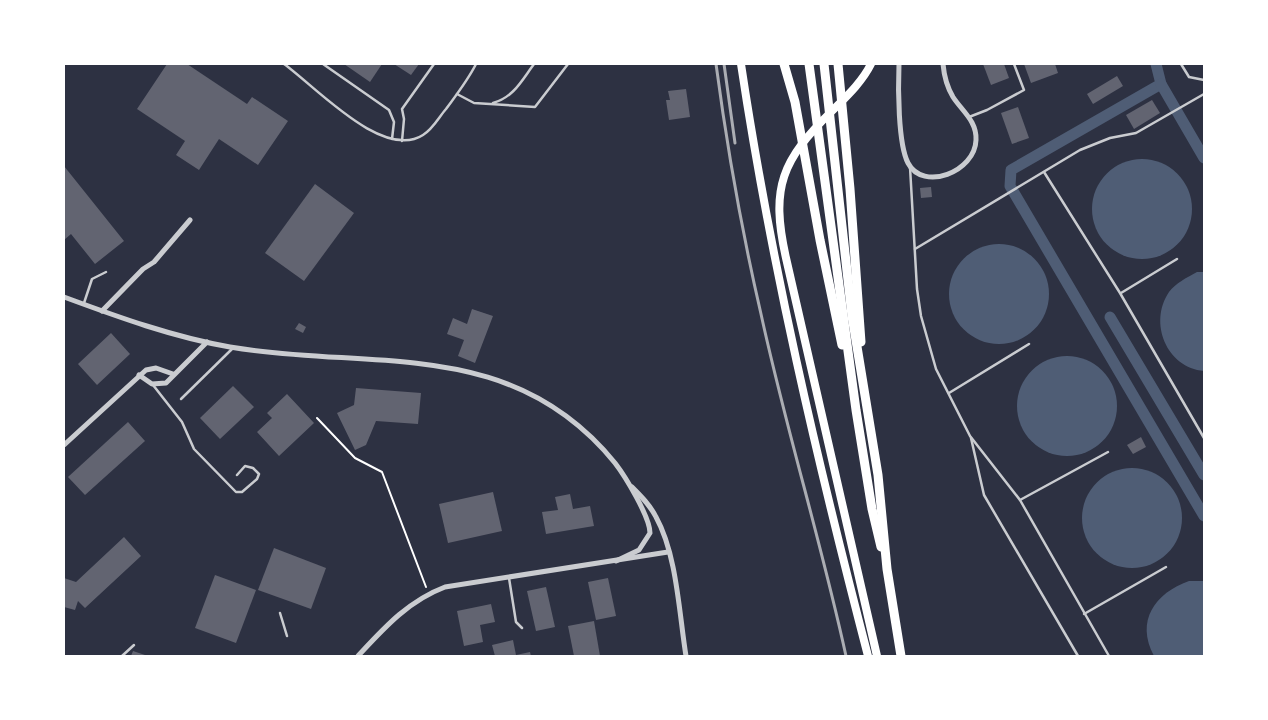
<svg xmlns="http://www.w3.org/2000/svg" width="1268" height="720" viewBox="0 0 1268 720" font-family="'DejaVu Sans',sans-serif">
	<style>
		.water { fill: #4f5d75 }
		.lines { fill: none; stroke-linecap: round; stroke-linejoin: round }
		.canal { stroke: #4f5d75; stroke-width: 11 }
		.building { fill: #626471 }
		.path { stroke: #fff; stroke-width: 2 }
		.service { stroke: #caccd0; stroke-width: 2.5 }
		.minor { stroke: #caccd0; stroke-width: 5 }
		.secondary { stroke: #fff; stroke-width: 8 }
		.primary { stroke: #fff; stroke-width: 9 }
		.rail { stroke: #abadb3; stroke-width: 3 }
	</style>
	<rect width="100%" height="100%" fill="#2d3142"/>
	<g class="water">
		<circle cx="1142" cy="209" r="50"/>
		<circle cx="999" cy="294" r="50"/>
		<path d="M1197,272H1204V371C1167,368 1148,323 1169,292C1176,283 1186,278 1197,272Z"/>
		<circle cx="1067" cy="406" r="50"/>
		<circle cx="1132" cy="518" r="50"/>
		<path d="M1189,581H1204V656H1154C1135,621 1155,593 1189,581Z"/>
	</g>
	<g class="lines">
		<g class="canal">
			<polyline points="1156,64 1161,84 1011,170 1010,186 1204,516"/>
			<polyline points="1161,84 1204,158"/>
			<polyline points="1110,317 1204,475"/>
		</g>
	</g>
	<g class="building">
		<polygon points="167,64 187,64 247,104 252,97 288,121 258,165 219,139 199,170 176,155 185,141 137,109"/>
		<polygon points="344,64 382,64 370,82"/>
		<polygon points="394,64 419,64 411,75"/>
		<polygon points="983,64 1004,64 1009,78 991,85"/>
		<polygon points="1024,64 1055,64 1058,73 1031,83"/>
		<polygon points="1117,76 1123,86 1093,104 1087,94"/>
		<polygon points="686,89 690,117 669,120 666,100 670,100 668,91"/>
		<polygon points="1152,100 1160,113 1134,129 1126,115"/>
		<polygon points="1018,107 1029,138 1012,144 1001,113"/>
		<polygon points="64,166 124,241 95,264 71,234 64,240"/>
		<polygon points="315,184 354,213 304,281 265,253"/>
		<polygon points="931,187 932,197 921,198 920,188"/>
		<polygon points="472,309 493,316 475,363 458,356 464,340 447,334 453,318 467,324"/>
		<polygon points="299,323 306,327 303,333 295,329"/>
		<polygon points="111,333 130,354 97,385 78,364"/>
		<polygon points="233,386 254,407 220,439 200,418"/>
		<polygon points="356,388 421,393 418,424 376,421 366,445 355,450 337,413 354,405"/>
		<polygon points="287,394 314,423 279,456 257,432 272,418 267,413"/>
		<polygon points="128,422 145,441 85,495 68,477"/>
		<polygon points="1141,437 1146,447 1133,454 1127,445"/>
		<polygon points="493,492 502,531 448,543 439,504"/>
		<polygon points="570,494 573,509 590,506 594,526 546,534 542,512 558,510 555,497"/>
		<polygon points="124,537 141,556 85,608 78,601 75,610 64,607 64,578 76,582"/>
		<polygon points="274,548 326,568 311,609 258,590"/>
		<polygon points="215,575 256,590 236,643 195,628"/>
		<polygon points="608,578 616,616 596,620 588,582"/>
		<polygon points="546,587 555,627 536,631 527,591"/>
		<polygon points="491,604 495,622 480,625 483,642 464,646 457,611"/>
		<polygon points="594,621 600,656 574,656 568,626"/>
		<polygon points="513,640 516,655 530,652 531,656 495,656 492,645"/>
		<polygon points="133,651 148,656 131,656"/>
	</g>
	<g class="lines">
		<polyline class="path" points="317,418 355,458 382,472 426,587"/>
		<g class="service">
			<path d="M284,64C315,86 383,161 423,135C433,129 439,117 446,109C457,94 468,80 476,64"/>
			<polyline points="323,64 389,110 394,122 392,139"/>
			<polyline points="1181,64 1189,77 1204,80"/>
			<polyline points="457,94 474,103 535,107 568,64"/>
			<path d="M493,103C514,97 522,80 534,64"/>
			<polyline points="969,117 987,110 1024,90 1014,64"/>
			<polyline points="402,141 404,119 402,109 434,64"/>
			<polyline points="910,167 917,289 921,316 936,369 970,436 1020,500 1109,656"/>
			<polyline points="1044,172 1120,293 1204,438"/>
			<polyline points="915,249 1080,150 1110,138 1136,133 1204,94"/>
			<polyline points="1121,293 1177,259"/>
			<polyline points="84,303 92,279 106,272"/>
			<polyline points="153,385 182,422 194,449 236,492 242,492 257,479 259,474 253,468 245,466 237,475"/>
			<polyline points="949,393 1029,344"/>
			<polyline points="181,399 232,349"/>
			<polyline points="971,438 984,495 1078,656"/>
			<polyline points="1020,500 1108,452"/>
			<polyline points="509,578 516,622 522,628"/>
			<polyline points="280,613 287,636"/>
			<polyline points="1084,614 1166,567"/>
			<polyline points="122,656 134,645"/>
		</g>
		<g class="minor">
			<path d="M899,64C898,87 898,144 908,163C923,192 975,172 976,140C977,121 962,111 953,97C947,87 944,75 943,64"/>
			<path d="M64,297C118,317 173,337 230,347C372,371 511,335 615,463C625,476 650,517 650,533L639,550L616,561"/>
			<polyline points="102,311 143,269 154,262 190,220"/>
			<polyline points="139,375 152,384 166,383 207,342"/>
			<polyline points="64,445 146,370 156,368 173,374"/>
			<path d="M632,487C641,496 650,505 656,517C677,555 679,613 686,656"/>
			<path d="M358,656C384,628 408,601 445,587L668,552"/>
		</g>
		<g class="secondary">
			<path d="M741,64C771,264 817,460 868,656"/>
			<path d="M871,64C862,82 847,96 832,111C782,160 770,187 786,258L877,656"/>
		</g>
		<g class="primary">
			<polyline points="784,64 795,102 820,240 842,345"/>
			<polyline points="809,64 856,410 872,509 881,547"/>
			<polyline points="824,64 852,316 878,475 887,569 901,656"/>
			<polyline points="838,64 850,189 861,342"/>
		</g>
		<g class="rail">
			<path d="M716,64C727,147 742,232 761,314C786,429 821,541 846,656"/>
			<polyline points="724,64 735,143"/>
		</g>
	</g>
	<rect width="1268" height="720" fill="none" stroke="#ffffff" stroke-width="130"/>
</svg>
